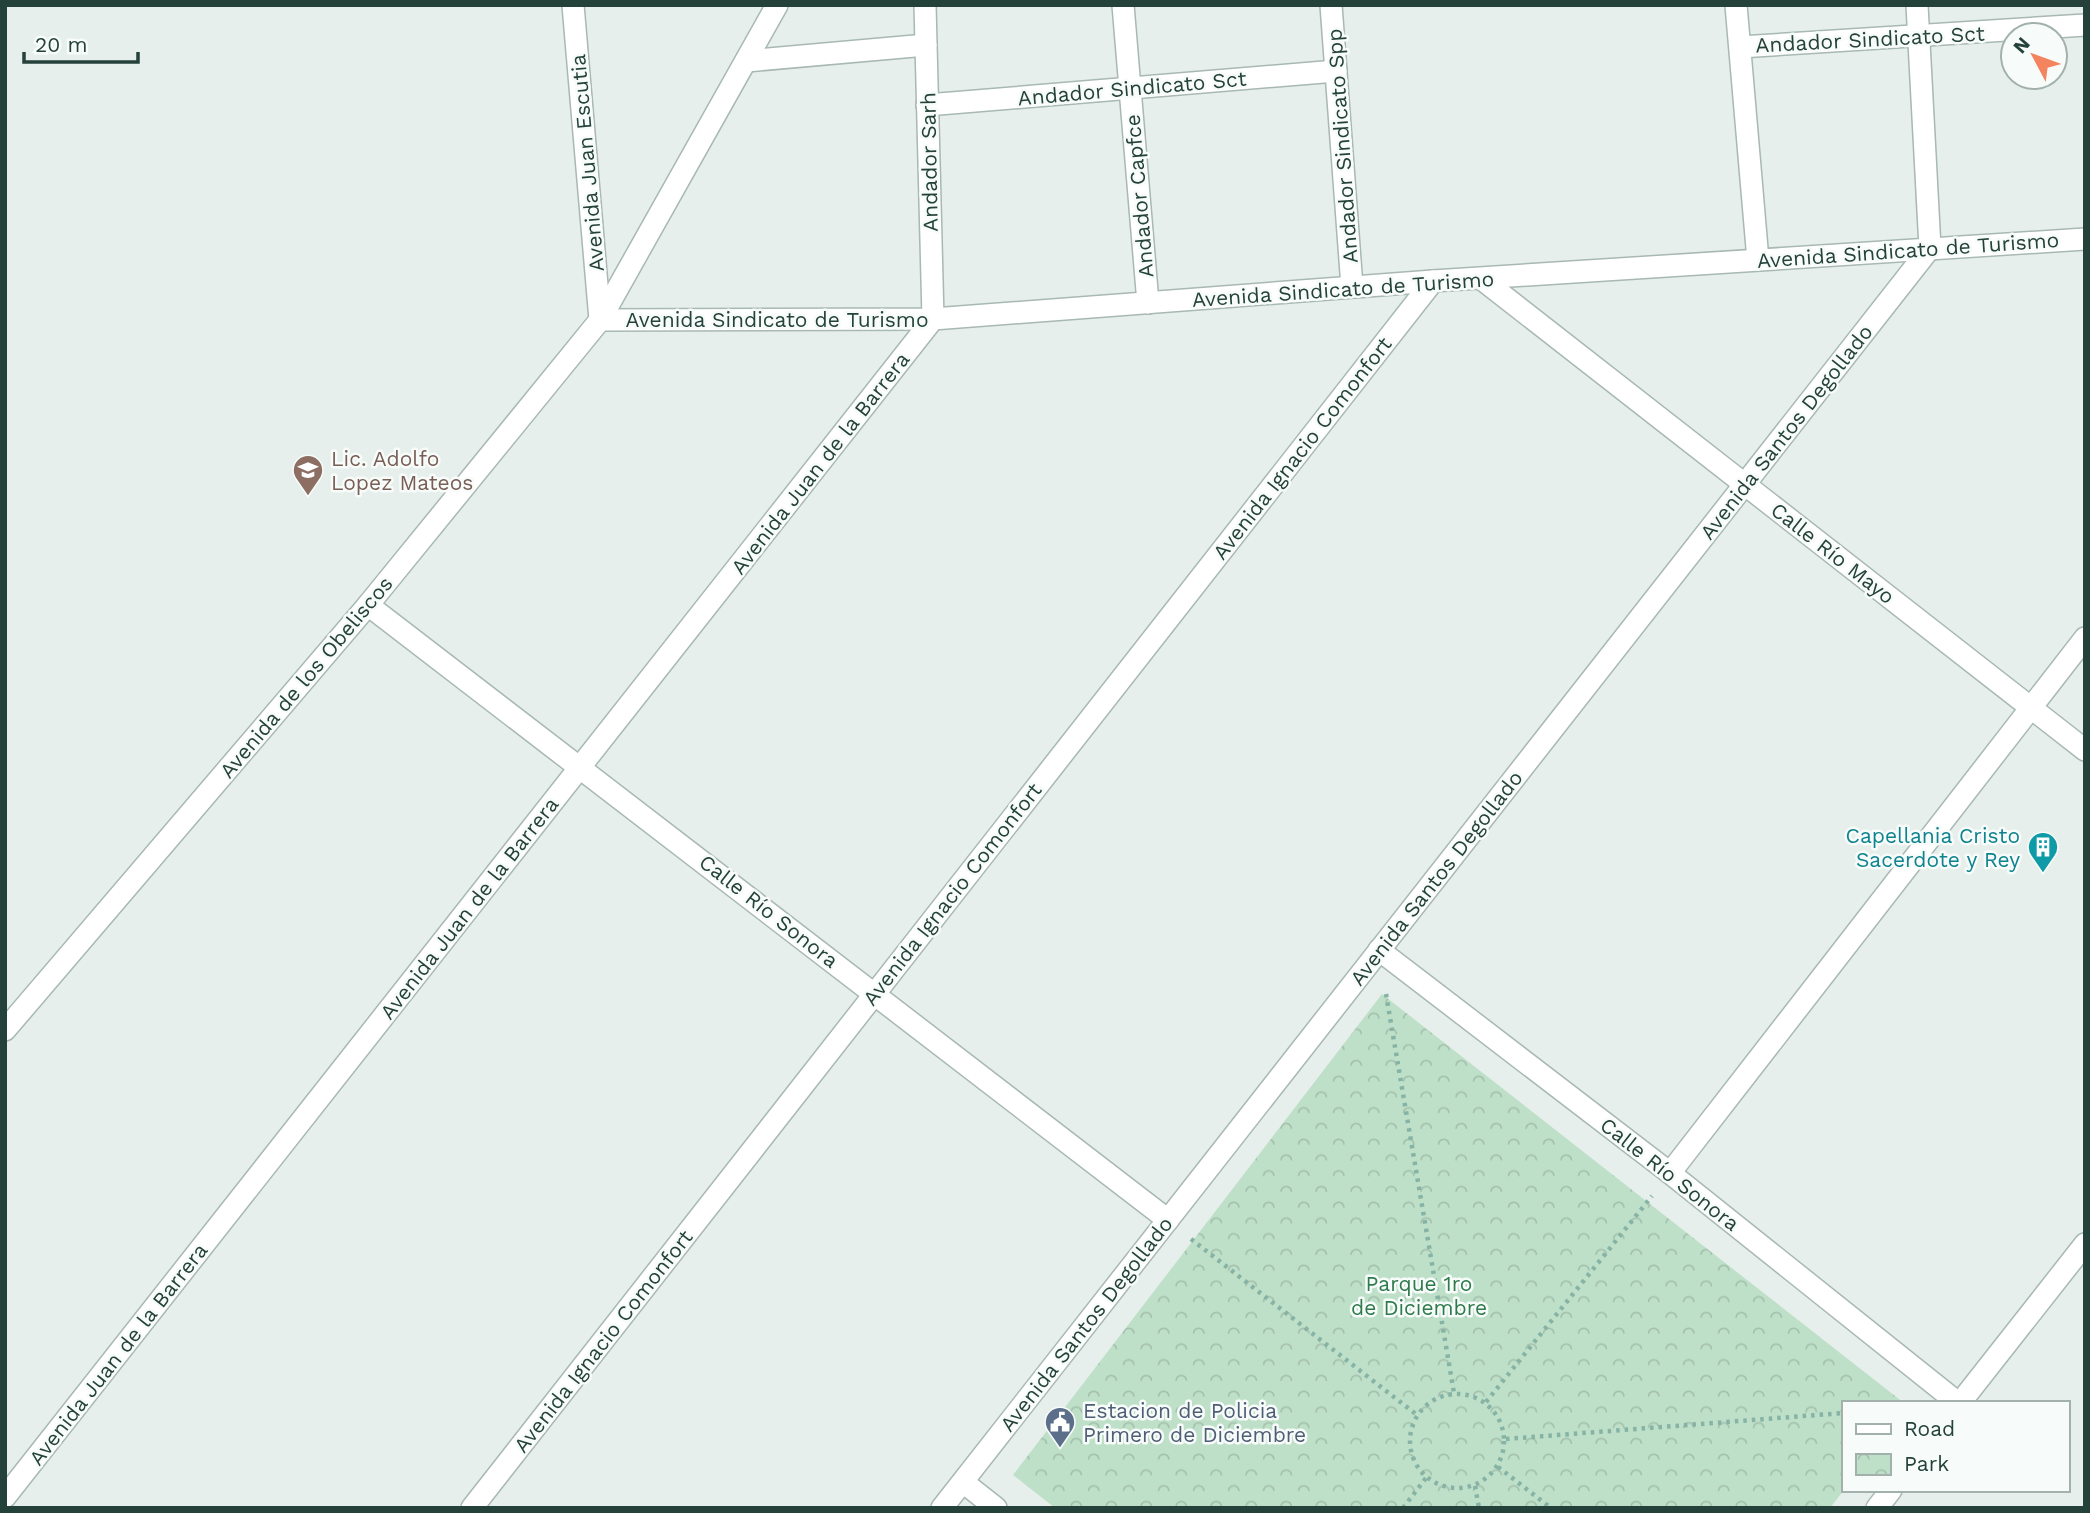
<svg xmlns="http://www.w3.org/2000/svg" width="2090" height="1513" viewBox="0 0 2090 1513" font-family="'Work Sans',sans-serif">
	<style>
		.park { fill: url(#park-crowns) }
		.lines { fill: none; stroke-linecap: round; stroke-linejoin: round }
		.minor-casing { stroke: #a8b8b2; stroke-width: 24 }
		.path { stroke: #86b3a5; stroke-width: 4.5; stroke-dasharray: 3.5 5; stroke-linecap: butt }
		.minor { stroke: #fff; stroke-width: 21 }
		.labels { text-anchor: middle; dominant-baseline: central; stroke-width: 5; stroke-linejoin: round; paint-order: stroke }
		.street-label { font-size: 21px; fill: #24423a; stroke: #f7fbf9 }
		.education-label { font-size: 21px; fill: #785e54; stroke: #f7fbf9; text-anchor: start }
		.culture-label { font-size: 21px; fill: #0d838f; stroke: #f7fbf9; text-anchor: end }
		.park-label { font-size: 21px; fill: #2d7a4b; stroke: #f7fbf9 }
		.service-label { font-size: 21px; fill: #4e5e75; stroke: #f7fbf9; text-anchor: start }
	</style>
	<defs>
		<pattern id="park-crowns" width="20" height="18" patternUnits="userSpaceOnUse" patternTransform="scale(1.75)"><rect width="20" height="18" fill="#bfe0c8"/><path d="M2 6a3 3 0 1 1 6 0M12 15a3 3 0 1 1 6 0" fill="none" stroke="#a4c1ad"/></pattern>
	</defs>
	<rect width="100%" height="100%" fill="#e6efeb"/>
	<polygon class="park" points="1382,994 1904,1403 1843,1403 1844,1490 1830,1508 1055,1508 1013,1475"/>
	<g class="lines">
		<g class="minor-casing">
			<g id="minor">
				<polyline points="573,5 600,320"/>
				<polyline points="1123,5 1148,303"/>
				<polyline points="1331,5 1352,287"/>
				<polyline points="1736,5 1758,260"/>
				<polyline points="1740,47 2085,25"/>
				<polyline points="746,61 926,45"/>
				<polyline points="927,105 1336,71"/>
				<polyline points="1483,280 2085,750"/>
				<polyline points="600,320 933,319 1433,281 2085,239"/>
				<polyline points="368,605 1168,1220"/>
				<polyline points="1379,950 1670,1173 1958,1403"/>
				<polyline points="5,1030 368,605 600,320 777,5"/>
				<polyline points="1670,1173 2085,638"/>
				<polyline points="1960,1403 2085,1244"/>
				<polyline points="963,1482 996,1508"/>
				<polyline points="5,1497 933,319 925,5"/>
				<polyline points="472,1508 1433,281"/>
				<polyline points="942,1508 1930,248 1917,5"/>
				<polyline points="1877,1508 1891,1490"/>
			</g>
		</g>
		<g class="path">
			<polyline points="1386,994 1454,1393"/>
			<polyline points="1191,1239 1417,1415"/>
			<circle cx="1457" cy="1441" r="47"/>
			<polyline points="1486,1402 1652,1196"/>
			<polyline points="1506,1439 1843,1413"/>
			<polyline points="1498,1467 1551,1508"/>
			<polyline points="1475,1486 1479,1508"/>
			<polyline points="1403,1508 1426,1478"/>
		</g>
		<use href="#minor" class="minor"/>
	</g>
	<defs>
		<g id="school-pin" transform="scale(1.575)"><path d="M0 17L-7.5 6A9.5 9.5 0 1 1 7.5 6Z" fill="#8d6e63" stroke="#f7fbf9"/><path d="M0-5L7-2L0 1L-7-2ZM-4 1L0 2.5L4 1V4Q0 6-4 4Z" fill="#fff"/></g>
		<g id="building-pin" transform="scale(1.575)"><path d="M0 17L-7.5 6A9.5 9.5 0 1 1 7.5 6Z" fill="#0f9aa8" stroke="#f7fbf9"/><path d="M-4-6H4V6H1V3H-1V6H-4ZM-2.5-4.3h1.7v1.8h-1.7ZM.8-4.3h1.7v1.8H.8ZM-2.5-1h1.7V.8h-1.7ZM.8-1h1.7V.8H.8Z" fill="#fff"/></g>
		<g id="civic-pin" transform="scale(1.575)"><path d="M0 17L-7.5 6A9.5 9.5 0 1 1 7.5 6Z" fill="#5c6f8a" stroke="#f7fbf9"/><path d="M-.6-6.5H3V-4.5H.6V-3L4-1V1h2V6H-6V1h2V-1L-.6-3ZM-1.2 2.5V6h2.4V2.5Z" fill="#fff"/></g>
	</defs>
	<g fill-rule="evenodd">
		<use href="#school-pin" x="308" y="470"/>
		<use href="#building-pin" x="2043" y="847"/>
		<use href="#civic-pin" x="1060" y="1422"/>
	</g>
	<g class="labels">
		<g class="street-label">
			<text transform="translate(1870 39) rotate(-3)">Andador Sindicato Sct</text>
			<text transform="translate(1132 88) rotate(-5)">Andador Sindicato Sct</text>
			<text transform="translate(1342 146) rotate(-94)">Andador Sindicato Spp</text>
			<text transform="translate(929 162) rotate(-91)">Andador Sarh</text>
			<text transform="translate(587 163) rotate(-95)">Avenida Juan Escutia</text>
			<text transform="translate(1139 196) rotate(-95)">Andador Capfce</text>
			<text transform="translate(1908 250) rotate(-4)">Avenida Sindicato de Turismo</text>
			<text transform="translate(1343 289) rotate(-4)">Avenida Sindicato de Turismo</text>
			<text x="777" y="319">Avenida Sindicato de Turismo</text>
			<text transform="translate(1786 432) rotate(-52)">Avenida Santos Degollado</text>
			<text transform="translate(1302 448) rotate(-52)">Avenida Ignacio Comonfort</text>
			<text transform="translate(820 463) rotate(-52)">Avenida Juan de la Barrera</text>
			<text transform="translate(1833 553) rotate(38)">Calle Río Mayo</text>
			<text transform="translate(306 677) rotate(-50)">Avenida de los Obeliscos</text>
			<text transform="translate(1436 878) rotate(-52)">Avenida Santos Degollado</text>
			<text transform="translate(952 894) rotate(-52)">Avenida Ignacio Comonfort</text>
			<text transform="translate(469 908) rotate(-52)">Avenida Juan de la Barrera</text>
			<text transform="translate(769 911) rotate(38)">Calle Río Sonora</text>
			<text transform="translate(1670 1174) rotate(38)">Calle Río Sonora</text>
			<text transform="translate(1086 1324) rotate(-52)">Avenida Santos Degollado</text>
			<text transform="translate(603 1341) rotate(-52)">Avenida Ignacio Comonfort</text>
			<text transform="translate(118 1354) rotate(-52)">Avenida Juan de la Barrera</text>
		</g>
		<g class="education-label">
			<text x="331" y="458">Lic. Adolfo<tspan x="331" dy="24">Lopez Mateos</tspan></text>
		</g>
		<g class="culture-label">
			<text x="2020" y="835">Capellania Cristo<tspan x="2020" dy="24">Sacerdote y Rey</tspan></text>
		</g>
		<g class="park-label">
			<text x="1419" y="1283">Parque 1ro<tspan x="1419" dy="24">de Diciembre</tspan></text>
		</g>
		<g class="service-label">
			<text x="1083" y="1410">Estacion de Policia<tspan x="1083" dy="24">Primero de Diciembre</tspan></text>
		</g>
	</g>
	<rect width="2090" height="1513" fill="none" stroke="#24423a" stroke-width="14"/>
	<rect x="1842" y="1401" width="228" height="91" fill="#f7fbf9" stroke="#a3b1ad" stroke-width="2"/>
	<rect x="1856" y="1424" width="35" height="10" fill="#ffffff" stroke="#a3b1ad" stroke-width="2"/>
	<text x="1904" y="1436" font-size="21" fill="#24423a">Road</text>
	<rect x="1856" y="1454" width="35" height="21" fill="url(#park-crowns)" stroke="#a3b1ad" stroke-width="2"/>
	<text x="1904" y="1471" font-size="21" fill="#24423a">Park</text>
	<g transform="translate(2034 56) rotate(311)"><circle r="33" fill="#f7fbf9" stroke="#a3b1ad" stroke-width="2"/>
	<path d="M0-5L12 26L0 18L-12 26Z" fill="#f4845f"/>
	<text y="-10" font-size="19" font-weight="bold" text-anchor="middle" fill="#24423a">N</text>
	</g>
	<path d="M24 52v10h114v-10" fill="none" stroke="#24423a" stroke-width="3.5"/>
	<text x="35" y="52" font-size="21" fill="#24423a" stroke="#f7fbf9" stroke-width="5" paint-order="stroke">20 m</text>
</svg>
